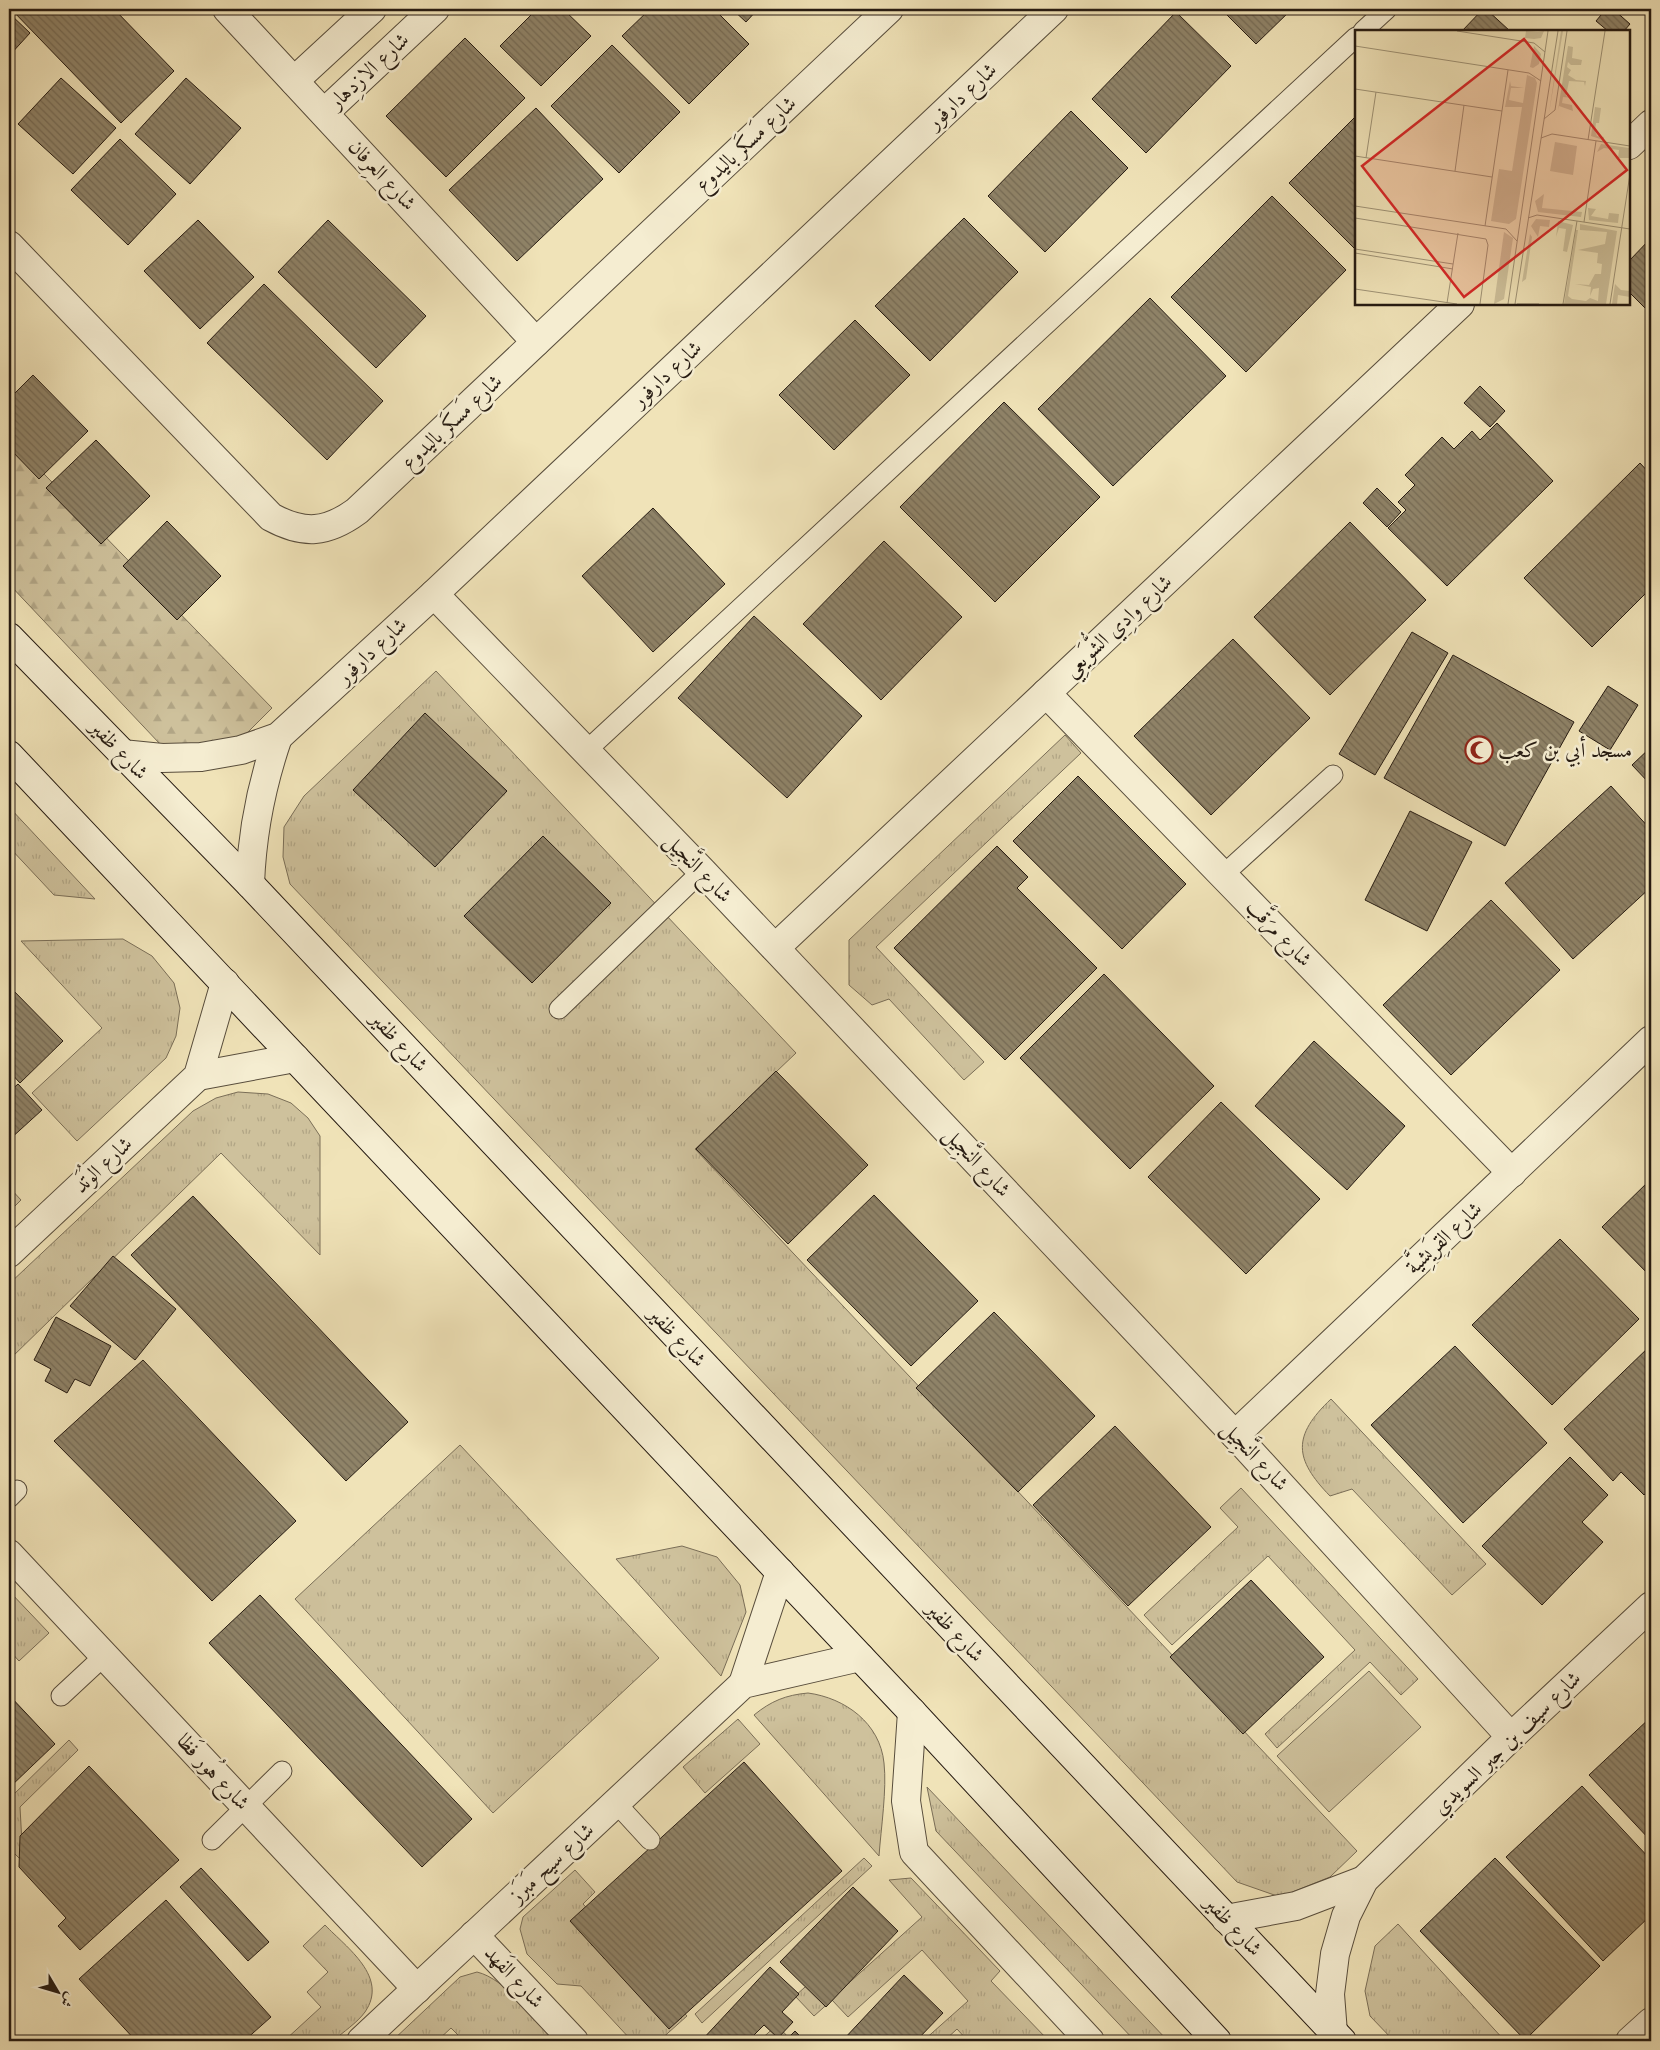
<svg xmlns="http://www.w3.org/2000/svg" width="1660" height="2050" viewBox="0 0 1660 2050" font-family="Cardo,Amiri,serif">
	<style>
		.grass { fill: url(#grass-tufts); stroke: #7a6e57 }
		.forest { fill: url(#forest-firs); stroke: #7a6e57 }
		.park { fill: #cec19c; stroke: #7a6e57 }
		.building { fill: url(#building-back-hatch); stroke: #261b12 }
		.lines { fill: none; stroke-linecap: round; stroke-linejoin: round }
		.service-casing { stroke: #584d3c; stroke-width: 21 }
		.minor-casing { stroke: #584d3c; stroke-width: 30 }
		.secondary-casing { stroke: #261b12; stroke-width: 30 }
		.service { stroke: #f5edd1; stroke-width: 19 }
		.minor { stroke: #f5edd1; stroke-width: 28 }
		.secondary { stroke: #f5edd1; stroke-width: 28 }
		.labels { text-anchor: middle; dominant-baseline: central; stroke-width: 5; stroke-linejoin: round; paint-order: stroke }
		.street-label { font-size: 21px; fill: #261b12; stroke: #f5edd1 }
		.poi-label { font-size: 21px; fill: #261b12; stroke: #f5edd1; text-anchor: start }
		.inset-road { fill: none; stroke: #9f9376; stroke-width: 1 }
		.view { fill: #d62828; fill-opacity: 0.15; stroke: #d62828; stroke-width: 2.5 }
		.inset-edge { fill: none; stroke: #261b12; stroke-width: 2.5 }
	</style>
	<defs>
		<pattern id="grass-tufts" width="24" height="20" patternUnits="userSpaceOnUse" patternTransform="scale(1.25)"><rect width="24" height="20" fill="#cec19c"/><path d="M3 7l-1-3M5 7V3M7 7l1-3M15 17l-1-3M17 17v-4M19 17l1-3" fill="none" stroke="#b1a585"/></pattern>
		<pattern id="forest-firs" width="22" height="20" patternUnits="userSpaceOnUse" patternTransform="scale(1.25)"><rect width="22" height="20" fill="#cec19c"/><path d="M5 1l3.5 6h-7zM16 11l3.5 6h-7z" fill="#b1a585"/></pattern>
		<pattern id="building-back-hatch" width="6" height="6" patternUnits="userSpaceOnUse" patternTransform="scale(1.25)"><rect width="6" height="6" fill="#8f8368"/><path d="M-1 5l2 2M0 0l6 6M5-1l2 2" fill="none" stroke="#756a54"/></pattern>
	</defs>
	<rect width="100%" height="100%" fill="#f0e3b8"/>
	<filter id="stains"><feTurbulence type="fractalNoise" baseFrequency=".004" numOctaves="4"/><feColorMatrix values="0 0 0 0 .2 0 0 0 0 .09 0 0 0 0 .02 0 0 0 .5 -.17"/></filter>
	<radialGradient id="worn" r=".72"><stop offset=".6" stop-color="#630" stop-opacity="0"/><stop offset="1" stop-color="#630" stop-opacity=".3"/></radialGradient>
	<g class="grass">
		<polygon points="436,671 796,1053 695,1149 1357,1851 1330,1877 1280,1897 1237,1882 290,884 283,857 284,827 304,796"/>
		<polygon points="1065,735 1081,753 876,947 984,1062 964,1080 889,999 872,1005 849,985 849,940"/>
		<polygon points="9,807 95,899 54,895 9,847"/>
		<polygon points="123,939 152,956 174,983 180,1008 176,1036 166,1058 77,1141 32,1093 102,1028 21,941"/>
		<polygon points="238,1092 268,1094 291,1103 308,1118 320,1136 320,1255 221,1153 9,1360 9,1284 193,1111 216,1098"/>
		<polygon points="9,1187 21,1200 9,1212"/>
		<path d="M1331,1399L1486,1564L1452,1595L1352,1489L1330,1496C1294,1459 1292,1436 1331,1399Z"/>
		<polygon points="460,1445 659,1658 493,1813 295,1599"/>
		<polygon points="1241,1488 1418,1679 1401,1695 1370,1662 1277,1748 1265,1734 1355,1650 1268,1556 1172,1645 1144,1615 1238,1527 1220,1508"/>
		<polygon points="682,1546 717,1557 740,1585 746,1612 721,1676 616,1559"/>
		<polygon points="9,1591 49,1633 19,1661 9,1650"/>
		<path d="M808,1693C845,1698 880,1723 884,1763C887,1789 881,1828 879,1856L754,1715C771,1701 786,1695 808,1693Z"/>
		<polygon points="738,1719 760,1744 705,1793 683,1767"/>
		<polygon points="69,1740 78,1750 20,1807 23,1862 9,1848 9,1799"/>
		<polygon points="927,1787 1168,2041 1135,2041 936,1831"/>
		<polygon points="864,1858 872,1866 702,2023 695,2014"/>
		<polygon points="575,1870 595,1892 583,1904 687,2016 659,2041 632,2041 581,1986 557,1984 527,1954 520,1929 523,1917"/>
		<polygon points="911,1878 1000,1971 991,1981 1049,2041 968,2041 957,2029 944,2041 923,2041 968,2001 922,1950 848,2017 832,2000 814,2016 795,1996 823,1971 841,1990 922,1917 889,1880"/>
		<polygon points="1398,1924 1505,2041 1506,2041 1394,2041 1370,2016 1365,1991 1375,1946"/>
		<path d="M325,1925C347,1948 389,1977 365,2012C357,2023 343,2032 333,2041H284L321,2007L307,1992L328,1972L303,1946Z"/>
		<path d="M477,1972C506,1979 534,2019 555,2041H506L501,2036L495,2041H464L451,2028L437,2041H392L460,1977Z"/>
		<polygon points="777,2025 788,2037 791,2035 797,2041 759,2041"/>
	</g>
	<polygon class="forest" points="9,438 272,708 241,739 197,750 160,744 9,584"/>
	<polygon class="park" points="1369,1671 1421,1727 1329,1812 1277,1756"/>
	<g class="building">
		<polygon points="11,9 114,9 174,71 121,123"/>
		<polygon points="537,9 563,9 591,36 541,86 500,46"/>
		<polygon points="650,9 714,9 749,44 689,104 622,36"/>
		<polygon points="732,9 758,9 746,22"/>
		<polygon points="1221,9 1292,9 1256,44"/>
		<polygon points="1483,9 1486,9 1510,31 1462,31"/>
		<polygon points="1606,9 1613,9 1630,24 1624,31 1608,31 1596,21"/>
		<polygon points="1176,12 1231,66 1146,153 1092,99"/>
		<polygon points="9,13 30,33 9,56"/>
		<polygon points="465,38 525,98 446,177 386,116"/>
		<polygon points="612,45 680,112 619,173 551,106"/>
		<polygon points="61,78 116,128 73,174 18,124"/>
		<polygon points="186,78 241,128 190,184 135,134"/>
		<polygon points="536,108 603,179 517,261 449,190"/>
		<polygon points="1071,111 1128,168 1045,252 988,196"/>
		<polygon points="1356,116 1356,250 1289,183"/>
		<polygon points="120,139 176,194 128,245 71,190"/>
		<polygon points="1272,196 1346,270 1246,372 1171,297"/>
		<polygon points="964,218 1018,272 930,361 875,306"/>
		<polygon points="198,220 254,277 200,329 144,271"/>
		<polygon points="328,220 426,316 376,368 278,272"/>
		<polygon points="1651,238 1651,314 1629,292 1629,261"/>
		<polygon points="264,284 383,401 327,460 207,343"/>
		<polygon points="1150,298 1226,376 1113,486 1038,409"/>
		<polygon points="855,320 910,375 834,450 779,395"/>
		<polygon points="33,375 88,431 39,479 9,448 9,399"/>
		<polygon points="1480,386 1505,411 1490,427 1464,403"/>
		<polygon points="1004,402 1100,497 995,602 900,507"/>
		<polygon points="1497,423 1553,481 1447,586 1388,528 1406,510 1398,502 1415,485 1405,475 1442,437 1454,449 1472,431 1480,440"/>
		<polygon points="96,440 150,496 101,544 46,488"/>
		<polygon points="1640,463 1651,475 1651,588 1592,647 1524,578"/>
		<polygon points="1377,488 1401,512 1387,527 1363,503"/>
		<polygon points="653,508 725,584 653,652 582,576"/>
		<polygon points="167,521 221,576 177,620 123,566"/>
		<polygon points="1350,522 1426,600 1330,695 1254,617"/>
		<polygon points="884,541 962,617 881,700 803,624"/>
		<polygon points="754,616 862,716 787,798 678,698"/>
		<polygon points="1412,632 1448,653 1375,775 1339,754"/>
		<polygon points="1233,639 1310,718 1211,815 1134,736"/>
		<polygon points="1453,655 1574,722 1505,846 1384,778"/>
		<polygon points="1608,686 1638,705 1610,750 1579,731"/>
		<polygon points="425,713 507,791 435,867 353,790"/>
		<polygon points="1651,747 1651,785 1632,765"/>
		<polygon points="1078,776 1186,884 1122,949 1013,841"/>
		<polygon points="1611,786 1651,830 1651,887 1573,959 1505,883"/>
		<polygon points="1410,811 1472,842 1427,931 1365,900"/>
		<polygon points="543,836 611,903 532,983 464,916"/>
		<polygon points="997,846 1028,877 1017,888 1097,968 1005,1060 894,948"/>
		<polygon points="1491,900 1560,970 1451,1075 1383,1005"/>
		<polygon points="1104,974 1214,1086 1130,1169 1020,1058"/>
		<polygon points="9,986 63,1041 20,1083 9,1071"/>
		<polygon points="1314,1041 1405,1126 1347,1190 1255,1106"/>
		<polygon points="776,1071 868,1165 788,1244 696,1149"/>
		<polygon points="18,1084 42,1110 9,1140 9,1092"/>
		<polygon points="1221,1102 1320,1199 1246,1274 1148,1177"/>
		<polygon points="1651,1179 1651,1277 1602,1227"/>
		<polygon points="874,1195 978,1301 911,1366 807,1260"/>
		<polygon points="193,1196 408,1422 346,1481 131,1255"/>
		<polygon points="1560,1239 1639,1319 1552,1405 1472,1325"/>
		<polygon points="113,1256 176,1309 135,1360 70,1306"/>
		<polygon points="994,1312 1095,1416 1018,1492 916,1388"/>
		<polygon points="56,1317 111,1346 90,1386 75,1379 67,1393 45,1381 51,1369 34,1360"/>
		<polygon points="1651,1345 1651,1488 1644,1495 1621,1472 1613,1481 1564,1429"/>
		<polygon points="1455,1346 1547,1443 1463,1523 1371,1425"/>
		<polygon points="143,1360 296,1521 212,1601 54,1441"/>
		<polygon points="1115,1426 1211,1527 1128,1606 1033,1505"/>
		<polygon points="1570,1457 1608,1495 1582,1522 1603,1542 1542,1605 1482,1546"/>
		<polygon points="1251,1580 1324,1657 1243,1734 1170,1657"/>
		<polygon points="260,1595 472,1819 422,1867 209,1643"/>
		<polygon points="9,1695 55,1744 9,1788"/>
		<polygon points="1651,1717 1651,1841 1589,1775"/>
		<polygon points="744,1762 842,1871 669,2029 570,1921"/>
		<polygon points="89,1766 179,1860 80,1950 58,1926 66,1918 19,1867 20,1836"/>
		<polygon points="1582,1786 1651,1860 1651,1915 1603,1961 1506,1857"/>
		<polygon points="1495,1858 1600,1966 1525,2040 1420,1931"/>
		<polygon points="201,1868 269,1942 248,1961 180,1887"/>
		<polygon points="853,1887 898,1931 826,2007 780,1962"/>
		<polygon points="166,1900 271,2017 244,2041 136,2041 79,1979"/>
		<polygon points="770,1967 799,1994 782,2012 793,2022 778,2038 764,2025 748,2041 701,2041"/>
		<polygon points="904,1975 943,2013 916,2041 844,2041 843,2040"/>
		<polygon points="795,2031 805,2041 785,2041"/>
	</g>
	<g class="lines">
		<g class="service-casing">
			<g id="service">
				<polyline points="1363,31 1387,9"/>
				<polyline points="586,751 1356,37"/>
				<polyline points="1223,875 1333,775"/>
				<polyline points="559,1009 702,871"/>
				<polyline points="9,1498 17,1490"/>
				<polyline points="61,1696 104,1656"/>
				<polyline points="616,1803 650,1840"/>
				<polyline points="212,1840 282,1771"/>
			</g>
		</g>
		<g class="minor-casing">
			<g id="minor">
				<polyline points="227,9 536,342"/>
				<polyline points="294,81 372,9"/>
				<polyline points="324,113 435,9"/>
				<polyline points="1629,145 1651,124"/>
				<path d="M9,245L271,517C304,535 327,533 357,511L889,9"/>
				<polyline points="434,594 702,871 1235,1435 1511,1737"/>
				<polyline points="1046,693 1512,1173"/>
				<polyline points="122,754 162,758 201,757 241,750 278,737 434,594 1054,9"/>
				<path d="M250,884C252,832 261,786 278,737"/>
				<polyline points="775,948 1460,304"/>
				<polyline points="198,1076 295,1058"/>
				<polyline points="9,1253 198,1076 225,983"/>
				<polyline points="1235,1435 1651,1040"/>
				<polyline points="9,1554 417,1989"/>
				<polyline points="743,1684 780,1572"/>
				<polyline points="912,1712 906,1801 914,1852 1090,2041"/>
				<polyline points="1226,1919 1296,1906 1364,1880"/>
				<polyline points="474,1935 574,2041"/>
				<polyline points="1333,2033 1330,1994 1335,1954 1346,1916 1364,1880 1511,1737 1651,1606"/>
				<polyline points="361,2041 743,1684 860,1657"/>
				<polyline points="1630,2041 1651,2022"/>
			</g>
		</g>
		<g class="secondary-casing">
			<g id="secondary">
				<polyline points="9,637 250,884 1342,2041"/>
				<polyline points="9,755 912,1712 1217,2041"/>
			</g>
		</g>
		<use href="#service" class="service"/>
		<use href="#minor" class="minor"/>
		<use href="#secondary" class="secondary"/>
	</g>
	<defs>
		<g id="mosque-ring" transform="scale(1.4375)"><circle r="9.5" fill="#f5edd1" stroke="#8f2418" stroke-width="1.5"/><path d="M3.5-4.9A6 6 0 1 0 3.5 4.9A5 5 0 1 1 3.5-4.9Z" fill="#8f2418"/></g>
	</defs>
	<g fill-rule="evenodd">
		<use href="#mosque-ring" x="1479" y="750"/>
	</g>
	<g class="labels">
		<g class="street-label">
			<text transform="translate(369 71) rotate(-43)">شارع الازدِهار</text>
			<text transform="translate(962 96) rotate(-43)">شارع دارفور</text>
			<text transform="translate(746 144) rotate(-43)">شارع مَسكَر باليدوع</text>
			<text transform="translate(382 175) rotate(47)">شارع العِرفان</text>
			<text transform="translate(667 374) rotate(-43)">شارع دارفور</text>
			<text transform="translate(452 422) rotate(-43)">شارع مَسكَر باليدوع</text>
			<text transform="translate(1118 626) rotate(-43)">شارع وادِي الشُّوَيعِي</text>
			<text transform="translate(372 651) rotate(-43)">شارع دارفور</text>
			<text transform="translate(119 750) rotate(46)">شارع ظفير</text>
			<text transform="translate(698 868) rotate(46)">شارع النَّجِيل</text>
			<text transform="translate(1279 933) rotate(46)">شارع مرَقَّب</text>
			<text transform="translate(399 1042) rotate(47)">شارع ظفير</text>
			<text transform="translate(977 1162) rotate(47)">شارع النَّجِيل</text>
			<text transform="translate(103 1165) rotate(-43)">شارع الوُتَد</text>
			<text transform="translate(1444 1238) rotate(-43)">شارع القِرَيشِيَّة</text>
			<text transform="translate(677 1337) rotate(47)">شارع ظفير</text>
			<text transform="translate(1255 1456) rotate(47)">شارع النَّجِيل</text>
			<text transform="translate(955 1632) rotate(47)">شارع ظفير</text>
			<text transform="translate(1507 1743) rotate(-44)">شارع سيف بن جبر السويدي</text>
			<text transform="translate(213 1772) rotate(47)">شارع هُور فَظا</text>
			<text transform="translate(552 1863) rotate(-43)">شارع سيح مَبرَز</text>
			<text transform="translate(1233 1926) rotate(47)">شارع ظفير</text>
			<text transform="translate(514 1977) rotate(47)">شارع الفَهد</text>
		</g>
		<g class="poi-label">
			<text x="1498" y="750">مسجد أبي بن كعب</text>
		</g>
	</g>
	<g transform="translate(1355 30)">
		<rect width="275" height="275" fill="#f0e3b8"/>
		<path d="M171,1L183,2L189,1L186,8L179,9L170,8ZM206,1H208L194,83ZM179,16L186,24L184,34L178,38L175,37ZM213,16L218,17L217,28L227,30L226,35H216L213,32L212,37L216,40L213,45L221,50L231,51L230,56L229,52L214,51L211,66L218,68L208,67L207,73L217,75L218,81L204,76L203,80ZM172,45L180,48L182,53L161,189L154,194L136,191L144,139L157,141L167,77H150L155,51L156,56L169,58H156L154,70L168,73ZM240,77L246,78L244,93H241L240,101L242,106L249,107L248,110L236,106ZM200,112L222,116L218,145L195,141ZM246,114L274,118L275,128H263L264,120L249,118L242,122ZM189,164L187,178L227,182L226,187L183,182L180,171ZM233,178L241,179L236,186L253,189L254,183L264,184L263,193L234,190ZM181,189L195,190L194,197L185,196L183,207L176,196ZM203,191L218,195L212,222L208,221L211,199L204,198L201,207ZM225,194L262,201L251,274H209L221,200H223L213,266L217,269L231,271L235,268L243,271L244,258L238,259L235,266L236,257L220,254L234,255L240,244H246L247,234L242,233L243,223L223,220L250,214L252,202L225,200ZM175,204L177,207L171,249L167,252ZM260,254L266,260L275,261V267L263,265L262,274H257Z" fill="#cec19c"/>
		<path d="M149,202L158,208L149,269L139,274Z" fill="#cec19c"/>
		<path class="inset-road" d="M102,1L179,13L190,22M0,16L174,43L186,51M0,59L147,81M189,89L200,80L212,1M186,108L197,104L275,116M233,110L250,1M0,126L137,147M11,128L21,62M100,141L109,75M0,176L151,199L162,211M0,188L131,209L133,215L125,274M173,188L182,185L275,199M229,192L241,111M130,196L153,40M0,219L98,234M0,223L98,239M0,259L102,274M92,273L103,203M153,274L193,1M160,274L203,1M162,274H184M208,274L222,191M255,274L275,144"/>
		<path class="view" d="M169,9L272,140L109,267L7,136Z"/>
		<rect width="275" height="275" class="inset-edge"/>
	</g>
	<rect width="1660" height="2050" fill="none" stroke="#f0e3b8" stroke-width="30"/>
	<rect x="10" y="10" width="1640" height="2030" fill="none" stroke="#261b12" stroke-width="2.5"/>
	<rect x="15" y="15" width="1630" height="2020" fill="none" stroke="#261b12"/>
	<g transform="translate(58 1992) rotate(128)" stroke="#f5edd1" stroke-width="4" paint-order="stroke">
	<path d="M0-4L9 19L0 12L-9 19Z" fill="#261b12"/>
	<text y="-8" font-size="14" font-weight="bold" text-anchor="middle" fill="#261b12">ش</text>
	</g>
	<rect width="100%" height="100%" filter="url(#stains)"/>
	<rect width="100%" height="100%" fill="url(#worn)"/>
</svg>
